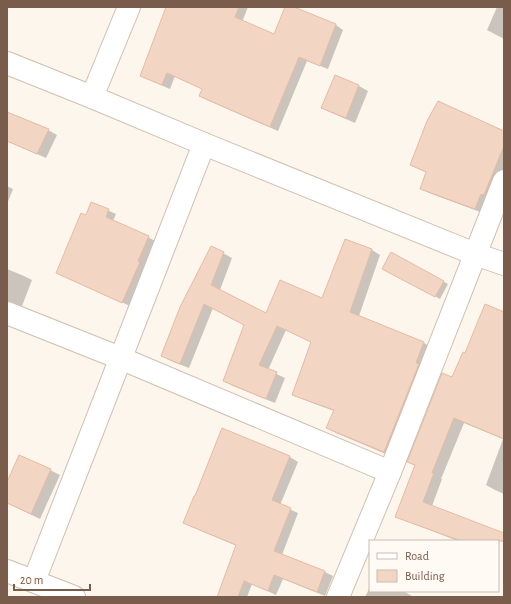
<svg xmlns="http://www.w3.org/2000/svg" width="511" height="604" viewBox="0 0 511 604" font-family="'Alegreya Sans',sans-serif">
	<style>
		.shadow { fill: #0003 }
		.building { fill: #f3d5c3; stroke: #e6bba3 }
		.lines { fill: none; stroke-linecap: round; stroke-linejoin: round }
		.street-casing { stroke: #d1beb0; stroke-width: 24 }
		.street { stroke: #fff; stroke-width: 22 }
	</style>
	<rect width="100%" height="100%" fill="#fdf6ec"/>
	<g class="shadow">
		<polygon points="167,7 248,7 242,22 275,35 286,7 291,7 336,25 343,30 328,69 307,61 278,131 207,100 200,96 203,89 175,76 170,89 149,80 141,76"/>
		<polygon points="497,7 504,7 504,39 487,30"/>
		<polygon points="335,76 359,86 368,91 355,123 332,113 322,108"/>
		<polygon points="7,113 48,130 57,135 46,158 7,141"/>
		<polygon points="504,132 504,169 492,199 483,213 429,193 421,188 427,172 411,165"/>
		<polygon points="7,186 13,189 7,204"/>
		<polygon points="91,203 116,214 113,221 148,237 155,241 130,306 65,277"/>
		<polygon points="372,250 380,255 359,316 424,343 432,348 393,457 336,433 327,428 334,411 302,399 293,394 311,342 286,330 268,370 285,378 275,403 233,386 224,381 245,325 213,308 189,368 171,361 162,356 223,253 232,258 220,290 266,314 322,300"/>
		<polygon points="391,254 448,284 440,299 383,268"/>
		<polygon points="7,269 24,276 32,280 22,306 7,301"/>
		<polygon points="504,313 504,494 495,490 486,485 503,439 464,423 441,479 442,479 432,506 494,541 458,541 406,521 397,516 415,466 408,462 452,378 466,354"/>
		<polygon points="223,430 290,457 298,462 280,505 298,513 282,555 325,572 333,576 325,596 283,579 276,595 252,584 247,597 218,597 237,546 192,527 184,523"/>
		<polygon points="50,470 60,475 40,519 7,503 7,484"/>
		<polygon points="370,587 370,591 403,591 414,597 365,597"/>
	</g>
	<g class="building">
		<polygon points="166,7 239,7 235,17 274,34 285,7 294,7 336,24 320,66 299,57 270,127 199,96 202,89 167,73 162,85 140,76"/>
		<polygon points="335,75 359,85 346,118 321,108"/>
		<polygon points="438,101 504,131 504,146 484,195 481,194 475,209 420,189 426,172 410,165 427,121"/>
		<polygon points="7,112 49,129 37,154 7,141"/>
		<polygon points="91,202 109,209 106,217 149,236 138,261 140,262 122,303 56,273 81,213 86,215"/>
		<polygon points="345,239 372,249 350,312 424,342 416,363 419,364 384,452 326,428 334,410 292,395 311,342 277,326 259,365 277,372 266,399 223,381 244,325 204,304 180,364 161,356 180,307 211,246 224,252 211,285 266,313 280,280 322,298"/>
		<polygon points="391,252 444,281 435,297 382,269"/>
		<polygon points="485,304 504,312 504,439 454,418 432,473 434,473 423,502 504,533 504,541 461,541 395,517 415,465 407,462 442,373 452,377 463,352 465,353"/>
		<polygon points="222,428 290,456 272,500 291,508 274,551 325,571 317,592 274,575 268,591 244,581 238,597 217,597 236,545 183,523 194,496 195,496"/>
		<polygon points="19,455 51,469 31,514 7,503 7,482"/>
	</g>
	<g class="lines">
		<g class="street-casing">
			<g id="street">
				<polyline points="7,63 92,97 204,144 475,254 504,264"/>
				<polyline points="92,97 129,7"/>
				<polyline points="7,313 120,358 390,472"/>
				<polyline points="7,571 74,597"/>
				<polyline points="34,581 204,144"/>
				<polyline points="338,597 390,472 504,181"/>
			</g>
		</g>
		<use href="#street" class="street"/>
	</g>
	<rect width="511" height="604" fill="none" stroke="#7a5c4d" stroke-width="16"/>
	<rect x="369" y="540" width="130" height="52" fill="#fffaf3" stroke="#cabbb1"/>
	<rect x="377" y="553" width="20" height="6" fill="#ffffff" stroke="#cabbb1"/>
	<text x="405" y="560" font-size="12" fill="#7a5c4d">Road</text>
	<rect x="377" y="570" width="20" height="12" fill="#f3d5c3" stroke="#cabbb1"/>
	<text x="405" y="580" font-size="12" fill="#7a5c4d">Building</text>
	<path d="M14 584v6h76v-6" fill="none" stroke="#7a5c4d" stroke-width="2"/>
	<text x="20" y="584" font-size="12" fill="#7a5c4d" stroke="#fffaf3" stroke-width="3" paint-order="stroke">20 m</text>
</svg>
